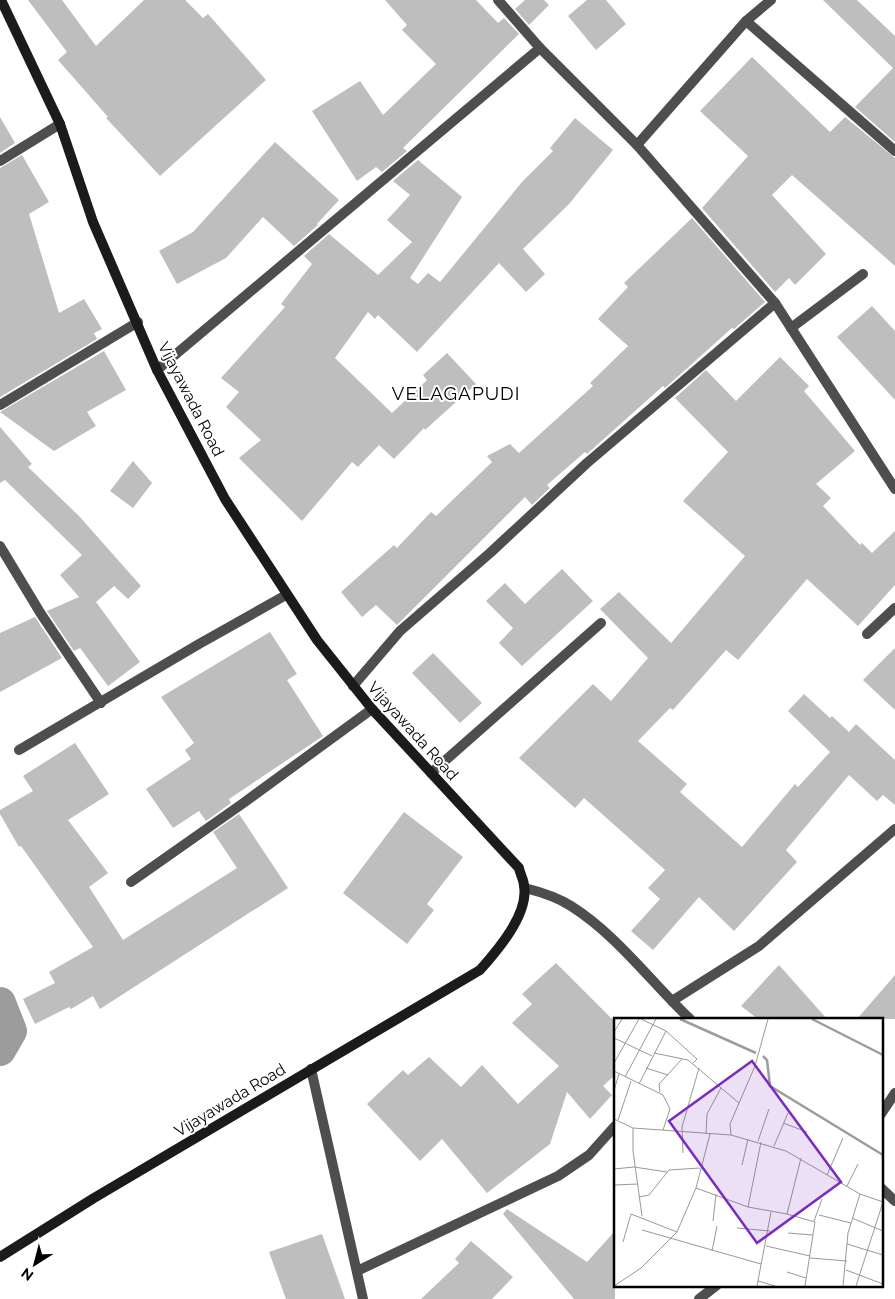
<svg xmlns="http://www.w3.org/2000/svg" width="895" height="1299" viewBox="0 0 895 1299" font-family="Raleway,sans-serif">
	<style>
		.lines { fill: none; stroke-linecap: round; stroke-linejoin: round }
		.canal { stroke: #9c9c9c; stroke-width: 32 }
		.building { fill: #bebebe }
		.service { stroke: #4e4e4e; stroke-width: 10 }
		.minor { stroke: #4e4e4e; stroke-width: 10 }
		.secondary { stroke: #1b1b1b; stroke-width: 10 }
		.labels { text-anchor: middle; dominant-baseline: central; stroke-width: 4; stroke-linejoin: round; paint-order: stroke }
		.street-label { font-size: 16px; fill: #000; stroke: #fff }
		.quarter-label { font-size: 19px; letter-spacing: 1px; fill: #000; stroke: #fff }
		.inset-river { fill: none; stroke: #9c9c9c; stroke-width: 2.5 }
		.inset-road { fill: none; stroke: #999; stroke-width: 1 }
		.view { fill: #7b2cbf; fill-opacity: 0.15; stroke: #7b2cbf; stroke-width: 2.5 }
		.inset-edge { fill: none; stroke: #000; stroke-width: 2.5 }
	</style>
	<rect width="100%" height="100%" fill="#fff"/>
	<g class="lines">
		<polyline class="canal" points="0,1003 11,1031 0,1050"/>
	</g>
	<g class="building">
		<polygon points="28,0 62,0 96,46 144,0 185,0 203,18 208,14 266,80 160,176 106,118 108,117 58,60 67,52"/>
		<polygon points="385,0 476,0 498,23 504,18 519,34 403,148 407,151 382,172 376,167 357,181 312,111 360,81 383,115 436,64 402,30 407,25"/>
		<polygon points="525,0 544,0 549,5 529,25 515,9"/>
		<polygon points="587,0 606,0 626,24 596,50 568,16"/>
		<polygon points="823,0 857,0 895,36 895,142 855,107 893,68"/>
		<polygon points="752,57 830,132 845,117 895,158 895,266 792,175 772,195 826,254 795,285 789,278 775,292 702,208 748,156 700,111"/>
		<polygon points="0,117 15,143 0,153"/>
		<polygon points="575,118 613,150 569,204 523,249 545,274 526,292 499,263 417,352 378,315 375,319 368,312 335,358 392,413 427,380 423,375 447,353 476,384 425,430 424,428 394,459 379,445 358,467 352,462 302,521 239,458 261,440 226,407 239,392 221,378 285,307 281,304 312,264 304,256 329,234 378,275 412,242 387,220 410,195 393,181 418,160 462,197 410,278 418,284 428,273 440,282 522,182 553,151 550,148"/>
		<polygon points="275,142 339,200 317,224 318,225 294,246 263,217 226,258 177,284 159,251 193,232"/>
		<polygon points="22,155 49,202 29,214 59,313 84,299 102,329 94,333 97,339 0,397 0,168"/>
		<polygon points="692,218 765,302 734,329 732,328 665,388 663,386 587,454 585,452 547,485 550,488 534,503 532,505 525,497 397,625 376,605 362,617 341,592 394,545 397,548 431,512 436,516 492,462 487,456 510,444 519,453 593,386 590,383 628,346 598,319 628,287 624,283"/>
		<polygon points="872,306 895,331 895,400 837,337"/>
		<polygon points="104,351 126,390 87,412 96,426 54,451 0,412"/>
		<polygon points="780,357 809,386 804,391 855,451 816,484 831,498 823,506 860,545 862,543 872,553 895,531 895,585 858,626 807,579 738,660 726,650 673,710 670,708 638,741 687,784 680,792 742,847 795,784 798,787 830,752 788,711 804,694 830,718 832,716 849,732 856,724 895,760 895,805 883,795 877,801 849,775 786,850 797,862 734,931 699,897 653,950 631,931 660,899 648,888 665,870 584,798 575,808 519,758 593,684 611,701 648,658 600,609 619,592 671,643 745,556 683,501 728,452 675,398 706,370 736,401"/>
		<polygon points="0,427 32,464 28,467 79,516 141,586 128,599 114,586 96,602 140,662 108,686 80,648 74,651 47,611 79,597 60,575 82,555 5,480 0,483"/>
		<polygon points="133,461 152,483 133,508 110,491"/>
		<polygon points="562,569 593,601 522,666 499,643 513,628 486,601 505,583 525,604"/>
		<polygon points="35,617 62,658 0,692 0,633"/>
		<polygon points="270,632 297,674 287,680 323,736 229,799 231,803 206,821 199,811 173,828 146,789 191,759 185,750 194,743 161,697"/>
		<polygon points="895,648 895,710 863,680"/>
		<polygon points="433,653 482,703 460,723 412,673"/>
		<polygon points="75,743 109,794 68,820 108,873 89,887 123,940 237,868 213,832 239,814 288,888 100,1009 93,996 71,1009 69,1007 35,1024 23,999 55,983 49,972 93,947 21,846 19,847 0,814 0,810 33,791 23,776"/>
		<polygon points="404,812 463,857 427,904 434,910 407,944 343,893"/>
		<polygon points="556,963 615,1022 615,1075 603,1086 612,1095 590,1119 567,1092 550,1144 487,1193 442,1139 420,1161 367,1104 403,1070 408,1075 429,1057 461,1087 482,1065 518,1104 559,1066 512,1023 532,1004 522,994"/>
		<polygon points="779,965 827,1019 758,1019 741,1006"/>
		<polygon points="895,975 895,1019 857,1019"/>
		<polygon points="507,1209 587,1262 615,1231 615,1299 574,1299 503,1214"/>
		<polygon points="322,1234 345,1299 286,1299 269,1252"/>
		<polygon points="471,1241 513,1277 492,1299 421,1299 459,1263 455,1259"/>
	</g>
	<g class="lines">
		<polyline class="service" points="0,405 138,322"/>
		<g class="minor">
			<polyline points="498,0 540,48"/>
			<polyline points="746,21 895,151"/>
			<polyline points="637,145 746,21 771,0"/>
			<polyline points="0,161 60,124"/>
			<polyline points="791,328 863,274"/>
			<polyline points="157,370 540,48 637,145 775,303 895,489"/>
			<polyline points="0,546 41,614 101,703"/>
			<polyline points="867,634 895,608"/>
			<polyline points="353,686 400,631 490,553 587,463 775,303"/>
			<polyline points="19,750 199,644 286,595"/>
			<polyline points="431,773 601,623"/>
			<polyline points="131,882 242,804 372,709"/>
			<path d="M525,888C541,892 557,897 571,906C617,935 651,982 690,1019"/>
			<polyline points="672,1001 759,946 895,829"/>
			<polyline points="311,1069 363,1299"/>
			<polyline points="881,1114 895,1093"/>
			<polyline points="881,1188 895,1201"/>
			<polyline points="357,1271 558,1176 589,1155 615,1126"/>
			<polyline points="699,1299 717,1285"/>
		</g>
		<path class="secondary" d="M0,1257L94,1198L480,970C497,951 529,914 524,886C524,880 520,874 519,868L372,709L317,640L225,499L157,370L93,222L60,124L1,0"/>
	</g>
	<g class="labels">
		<g class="street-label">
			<text transform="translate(191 399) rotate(63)">Vijayawada Road</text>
			<text transform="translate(413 731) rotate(48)">Vijayawada Road</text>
			<text transform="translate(230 1100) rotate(-31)">Vijayawada Road</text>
		</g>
		<g class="quarter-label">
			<text x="456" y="393">VELAGAPUDI</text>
		</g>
	</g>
	<g transform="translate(614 1018)">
		<rect width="269" height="269" fill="#fff"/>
		<path class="inset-river" d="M66,1L142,35M198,1L269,37M149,38L153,42L156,68L269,137"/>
		<path class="inset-road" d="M154,1L141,48L116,106L117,117L172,133L246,176L269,184M52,13L83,41L79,45M0,14L8,1M0,20L38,38M40,35L74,42L125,85M0,45L25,1M32,50L54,57M0,53L49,77L56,91L49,112M11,59L42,1M25,66L52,13L27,1M0,72L5,56M46,74L45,66L68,41M0,101L19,110L117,117M4,102L17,63M169,105L193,114M19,110V133L28,198M92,116L93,96L107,70M96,116L82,170L134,189L173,196L187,140M144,123L155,91M160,128L174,95M69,135L68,109L85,50M128,147L134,121M0,151L20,149L53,154M213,157L229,120M0,167L24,166M233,168L244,146M25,179L35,177L55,152L86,150M134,189L147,124M173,196L201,204L191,268M205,197L237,205M238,200L269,213M99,203L102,176M200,203L208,181M123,210L156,213M28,212L147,246M174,215L199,217M9,224L17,196L63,214M233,226L269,237M152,228L196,238M98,233L103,208M196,240L233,243M232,252L269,266M173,254L192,260M144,263L161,268M0,268L27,250L63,214L82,170M143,268L157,194M229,268L234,215L246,176M242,268L269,184"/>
		<path class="view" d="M138,43L227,164L143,225L55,103Z"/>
		<rect width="269" height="269" class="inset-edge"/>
	</g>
	<g transform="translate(35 1264) rotate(216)" stroke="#ffffff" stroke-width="4" paint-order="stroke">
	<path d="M0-4L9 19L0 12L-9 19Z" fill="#000000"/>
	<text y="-8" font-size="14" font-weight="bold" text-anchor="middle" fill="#000000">N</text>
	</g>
</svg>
